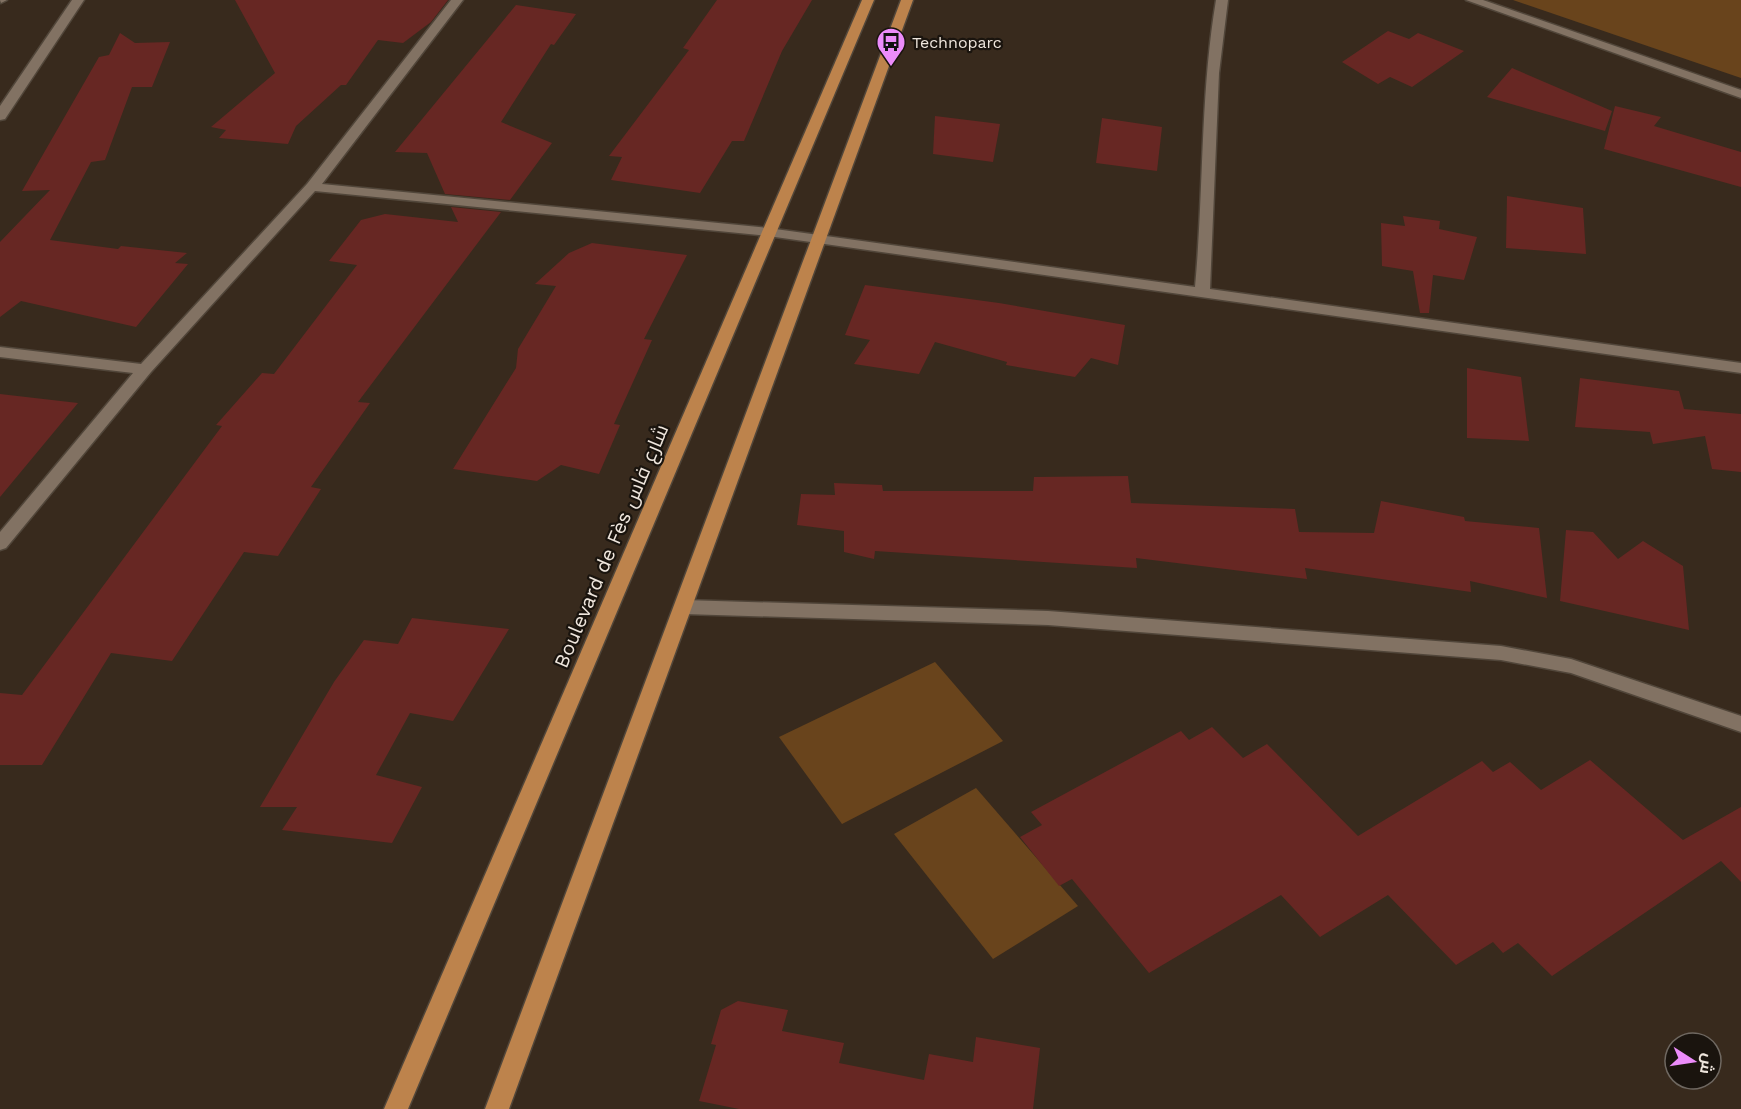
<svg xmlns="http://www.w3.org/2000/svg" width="1741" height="1109" viewBox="0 0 1741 1109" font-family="'Work Sans',Cairo,sans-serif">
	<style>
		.green { fill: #69441c }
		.building { fill: #672723 }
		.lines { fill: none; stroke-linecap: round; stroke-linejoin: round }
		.minor-casing { stroke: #51463a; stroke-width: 3 }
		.major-casing { stroke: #51463a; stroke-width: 3 }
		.minor { fill: #827263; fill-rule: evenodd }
		.major { fill: #bd834c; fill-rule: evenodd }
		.labels { text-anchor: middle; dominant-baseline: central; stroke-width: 4.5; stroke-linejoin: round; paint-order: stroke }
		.far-poi-label { font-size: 16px; fill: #efe6dd; stroke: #1a140e; text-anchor: start }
		.street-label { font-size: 20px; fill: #efe6dd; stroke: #1a140e }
	</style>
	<rect width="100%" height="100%" fill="#382a1d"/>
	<g class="green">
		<polygon points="1513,0 1741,0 1741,78"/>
		<polygon points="935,662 1003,741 842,824 779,737"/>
		<polygon points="976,788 1078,906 993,959 894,834"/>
	</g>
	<g class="building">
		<polygon points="235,0 448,0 431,22 403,43 378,40 346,85 341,85 296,126 288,144 219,138 226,130 211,127 275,73"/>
		<polygon points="717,0 812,0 782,51 744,141 732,141 700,193 611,180 622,157 609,156 689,50 683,48"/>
		<polygon points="516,5 576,14 554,45 551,44 501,122 552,143 510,200 445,194 427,153 395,152"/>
		<polygon points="1388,31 1409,39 1418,33 1464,51 1412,87 1390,77 1378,84 1342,62"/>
		<polygon points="120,33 135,43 170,42 152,87 132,87 105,160 91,162 50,240 118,249 121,246 187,253 175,263 188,264 136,327 21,301 0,317 0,242 50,190 22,191 99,57 109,55"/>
		<polygon points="1512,68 1612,111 1605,131 1487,97"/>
		<polygon points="1615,106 1661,117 1654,126 1741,152 1741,187 1604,149"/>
		<polygon points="935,116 1000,124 993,162 933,154"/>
		<polygon points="1102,118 1162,127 1157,171 1096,163"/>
		<polygon points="1507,196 1583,208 1586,254 1506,248"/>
		<polygon points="451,207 501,212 358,402 370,403 311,487 321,489 278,556 244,552 172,661 111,653 42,765 0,765 0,693 22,695 222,426 216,425 262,373 274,374 357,265 329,261 361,220 385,214 458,222"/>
		<polygon points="1403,216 1440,221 1439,229 1477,237 1464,280 1433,275 1429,313 1420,313 1413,271 1382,266 1381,223 1405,226"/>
		<polygon points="592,243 687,255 644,339 652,340 614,424 620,425 599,474 561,465 537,481 453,469 516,368 518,349 556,286 535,284 569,253"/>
		<polygon points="865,285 999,303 1125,325 1118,365 1091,358 1075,377 1006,365 1007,362 935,342 919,374 854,364 870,340 845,335"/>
		<polygon points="1467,368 1521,377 1529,441 1467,438"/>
		<polygon points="1580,378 1679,391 1684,409 1741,414 1741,472 1712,469 1705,436 1653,444 1650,432 1575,427"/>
		<polygon points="0,394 78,403 0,497"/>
		<polygon points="1128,476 1131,503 1295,509 1299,532 1374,533 1381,501 1464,517 1465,521 1539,528 1547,598 1470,581 1471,592 1305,568 1307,579 1136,558 1137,568 875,551 874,559 844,552 844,531 797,525 801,494 835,495 834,483 882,485 883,491 1033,491 1034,477"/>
		<polygon points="1566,530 1593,532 1618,559 1643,541 1683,566 1689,630 1560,601"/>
		<polygon points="412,618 509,629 453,721 410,713 376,775 422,787 392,843 282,830 297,807 260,807 334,682 364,640 398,644"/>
		<polygon points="1212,727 1243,758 1267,744 1358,836 1482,761 1493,772 1510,762 1541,790 1590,760 1683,840 1741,807 1741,882 1721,861 1552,976 1518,943 1503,953 1493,942 1456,965 1388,895 1320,937 1281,895 1149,973 1072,879 1059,886 1020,837 1042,825 1031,812 1181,731 1189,740"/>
		<polygon points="738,1001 788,1010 782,1031 844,1043 839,1063 924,1080 929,1054 973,1062 976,1037 1040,1048 1033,1109 739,1109 699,1101 716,1045 711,1044 721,1010"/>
	</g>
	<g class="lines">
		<g class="minor-casing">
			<g id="minor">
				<polygon points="0,0 7,0 1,3"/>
				<polygon points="72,0 84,0 5,119 0,120 0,106"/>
				<path d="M451,0H463L322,184L768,228L1195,287C1204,191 1200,95 1216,0H1228L1219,73L1210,289L1741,363V373L768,236L315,191L151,372L6,548L0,550V532L133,373L0,357V347L141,364L307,184Z"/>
				<polygon points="1466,0 1483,0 1741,90 1741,98"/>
				<polygon points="684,600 1048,611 1501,646 1571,659 1741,716 1741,732 1571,673 1501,660 1048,625 684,614 677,612 675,607 677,602"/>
			</g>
		</g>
		<g class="major-casing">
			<g id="major">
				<polygon points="862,0 874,0 408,1109 384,1109"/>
				<polygon points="901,0 913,0 509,1109 485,1109"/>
			</g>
		</g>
		<use href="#minor" class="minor"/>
		<use href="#major" class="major"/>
	</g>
	<defs>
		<g id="bus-pin" transform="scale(1.5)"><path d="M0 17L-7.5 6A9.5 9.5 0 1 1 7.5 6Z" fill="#ec8cfa" stroke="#1a140e"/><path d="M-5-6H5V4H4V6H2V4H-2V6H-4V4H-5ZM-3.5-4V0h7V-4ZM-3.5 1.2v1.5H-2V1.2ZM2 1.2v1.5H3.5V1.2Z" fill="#111"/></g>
	</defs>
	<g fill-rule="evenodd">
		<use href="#bus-pin" x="891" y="42"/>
	</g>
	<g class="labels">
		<g class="far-poi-label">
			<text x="912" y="42">Technoparc</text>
		</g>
		<g class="street-label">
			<text transform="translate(611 546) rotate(-67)">Boulevard de Fès شارع فاس</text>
		</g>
	</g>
	<g transform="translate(1693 1061) rotate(102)"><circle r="28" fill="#1a140e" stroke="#6f6861" stroke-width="1.5"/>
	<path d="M0-4.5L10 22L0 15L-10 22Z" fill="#ec8cfa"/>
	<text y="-9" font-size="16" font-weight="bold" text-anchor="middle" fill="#efe6dd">ش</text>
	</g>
</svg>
